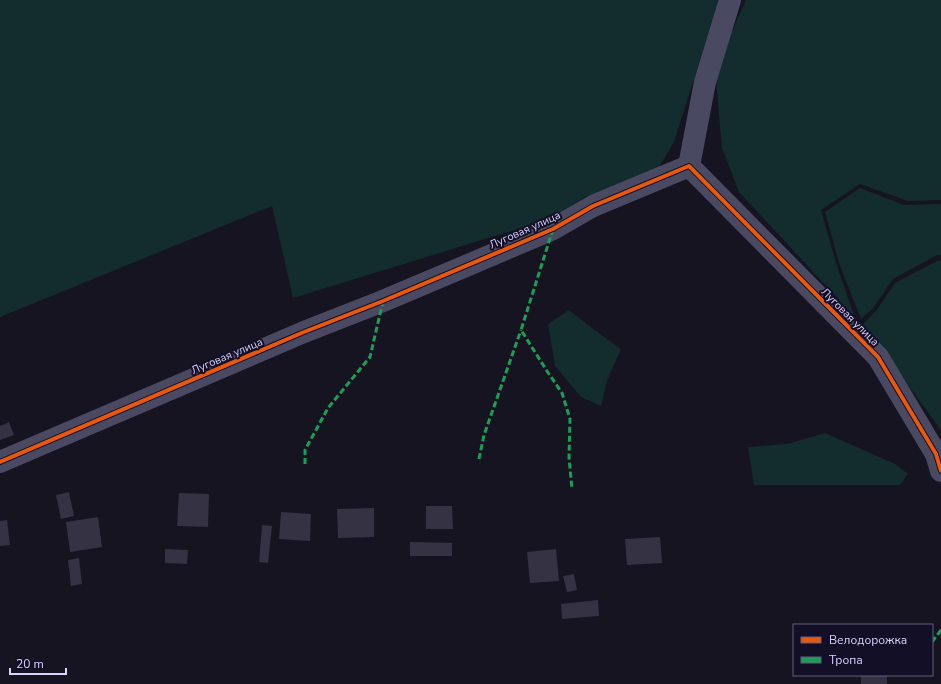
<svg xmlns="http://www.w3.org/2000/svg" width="941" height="684" viewBox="0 0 941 684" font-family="'Nunito Sans',sans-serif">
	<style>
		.green { fill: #132c2d }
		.building { fill: #343243 }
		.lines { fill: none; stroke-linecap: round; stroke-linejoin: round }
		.minor { stroke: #4a4962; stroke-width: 22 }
		.quiet { stroke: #1a9f57; stroke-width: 3; stroke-dasharray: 6 3; stroke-linecap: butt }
		.cycleway-casing { stroke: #130f26; stroke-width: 6 }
		.cycleway { stroke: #e8590c; stroke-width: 4 }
		.labels { text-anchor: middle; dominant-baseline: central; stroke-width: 4; stroke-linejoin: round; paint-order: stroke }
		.street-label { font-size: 11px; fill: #d9d4ff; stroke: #130f26 }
	</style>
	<rect width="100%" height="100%" fill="#161421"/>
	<g class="green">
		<polygon points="0,0 719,0 674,142 656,172 639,184 587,196 547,220 293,298 272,206 0,317"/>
		<polygon points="746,0 941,0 941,200 908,201 860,184 821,210 836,263 854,316 739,192 722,148 716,81 729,38"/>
		<polygon points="860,188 904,205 941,204 941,255 937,255 893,279 873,308 861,319 839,263 825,212"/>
		<polygon points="939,260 941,260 941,432 938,426 863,324 876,311 895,283"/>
		<polygon points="569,310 592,328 621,349 607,381 601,406 581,397 555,366 548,324"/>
		<polygon points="825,433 895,464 908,474 900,485 754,485 748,447 787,444"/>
	</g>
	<g class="building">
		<polygon points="9,422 14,435 0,440 0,426"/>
		<polygon points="69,492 74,516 61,519 56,495"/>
		<polygon points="179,493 209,494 208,527 177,526"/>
		<polygon points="426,506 452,506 453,529 426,529"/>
		<polygon points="374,508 374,537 338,538 337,509"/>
		<polygon points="281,512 311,514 310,541 279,539"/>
		<polygon points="98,517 102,547 70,552 66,522"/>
		<polygon points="7,520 10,545 0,546 0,521"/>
		<polygon points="262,525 272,526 268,563 259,562"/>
		<polygon points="660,537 662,563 627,565 625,539"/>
		<polygon points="410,542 452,543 452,556 410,556"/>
		<polygon points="165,549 188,550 187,564 165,563"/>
		<polygon points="556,549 559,581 530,583 527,552"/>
		<polygon points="79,558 82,584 71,586 68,560"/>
		<polygon points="574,574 577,590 567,592 563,576"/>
		<polygon points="598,600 599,616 562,619 561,604"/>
		<rect x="861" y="676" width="26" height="8"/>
	</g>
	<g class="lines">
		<g class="minor">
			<polyline points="689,166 878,357 936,454 941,471"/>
			<polyline points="689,166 705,82 730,0"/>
			<polyline points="0,462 304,332 383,301 553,229 593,206 689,166"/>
		</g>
		<g class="quiet">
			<polyline points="553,229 521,330 547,371 562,393 570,419 569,458 572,489"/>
			<polyline points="479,459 484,435 521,330"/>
			<polyline points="305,464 305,450 328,408 370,357 383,301"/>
			<polyline points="932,642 941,630"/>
		</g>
		<g class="cycleway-casing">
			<polyline id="cycleway" points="0,462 304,332 383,301 553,229 593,206 689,166 878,357 936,454 941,471"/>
		</g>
		<use href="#cycleway" class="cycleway"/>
	</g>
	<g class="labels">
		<g class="street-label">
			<text transform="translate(525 230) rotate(-24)">Луговая улица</text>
			<text transform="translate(850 317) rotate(45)">Луговая улица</text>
			<text transform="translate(227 356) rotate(-23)">Луговая улица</text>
		</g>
	</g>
	<rect x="793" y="624" width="140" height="52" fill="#130f26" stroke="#625e7d"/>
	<rect x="801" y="637" width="20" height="6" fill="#e8590c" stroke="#625e7d"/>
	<text x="829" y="644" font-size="12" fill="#d9d4ff">Велодорожка</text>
	<rect x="801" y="657" width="20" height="6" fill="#1a9f57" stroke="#625e7d"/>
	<text x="829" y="664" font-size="12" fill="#d9d4ff">Тропа</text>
	<path d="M10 668v6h56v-6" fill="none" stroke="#d9d4ff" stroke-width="2"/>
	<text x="16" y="668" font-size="12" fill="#d9d4ff" stroke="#130f26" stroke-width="3" paint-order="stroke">20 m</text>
</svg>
